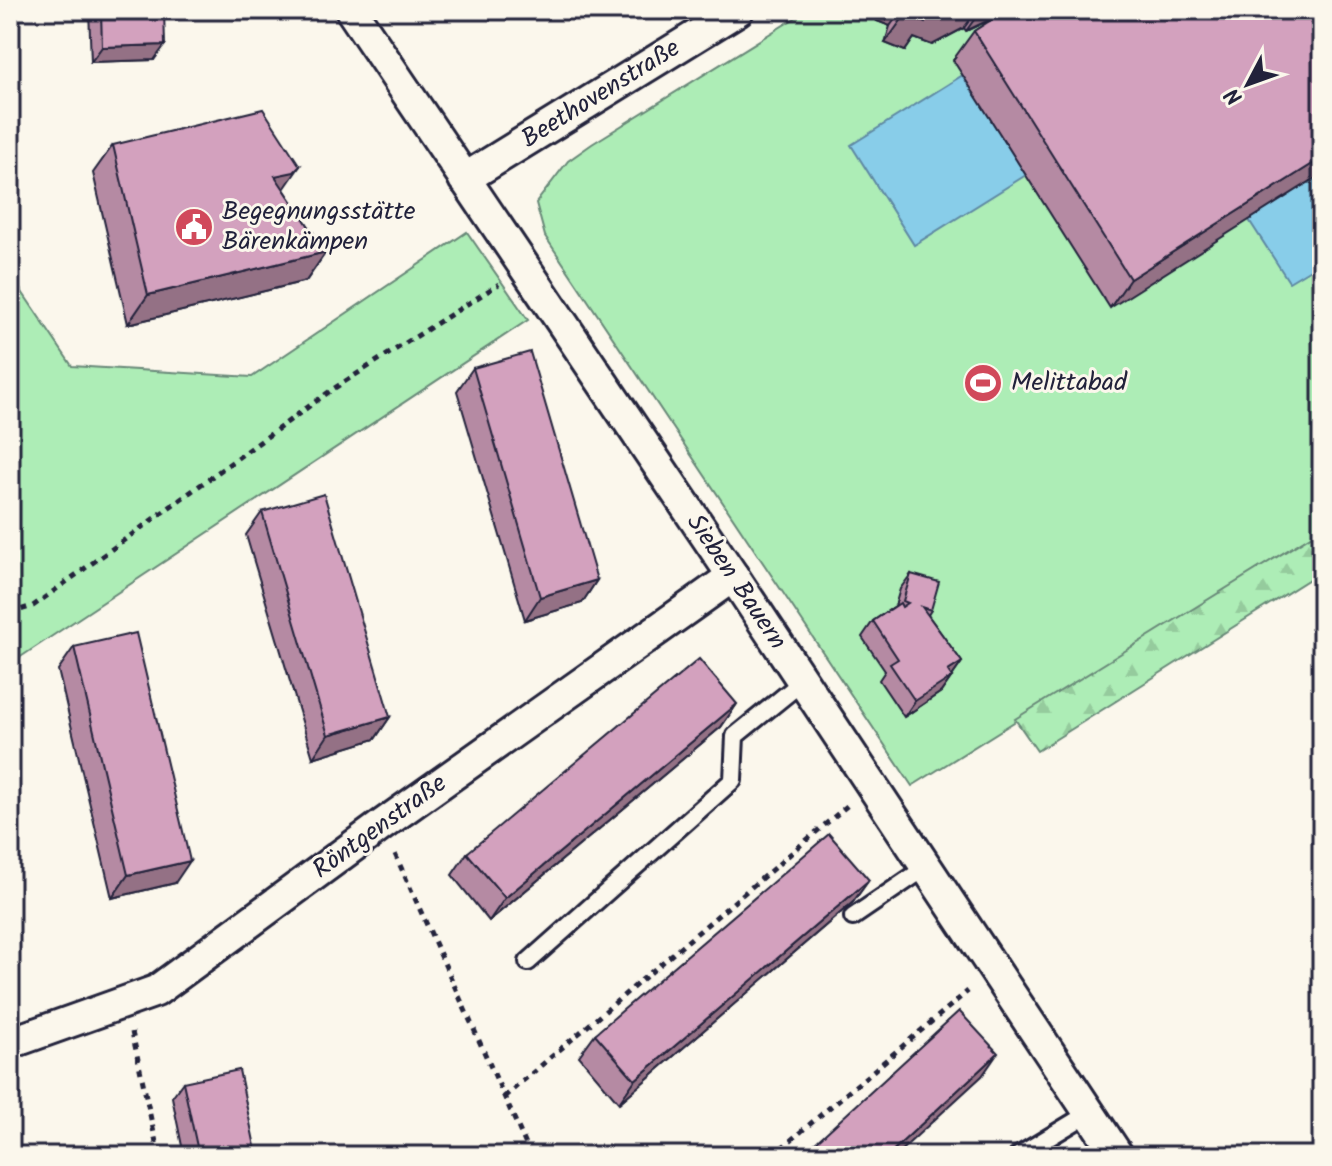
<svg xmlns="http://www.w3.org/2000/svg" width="1332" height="1166" viewBox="0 0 1332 1166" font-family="Kalam,sans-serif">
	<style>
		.green { fill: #adedb6; stroke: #688878; stroke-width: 2 }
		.forest { fill: url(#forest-firs); stroke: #688878; stroke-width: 2 }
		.water { fill: #88cde9; stroke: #5f89a3; stroke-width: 2 }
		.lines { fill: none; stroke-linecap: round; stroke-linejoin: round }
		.lane-casing { stroke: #22223b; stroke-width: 22 }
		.street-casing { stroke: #22223b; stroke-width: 36 }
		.path { stroke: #22223b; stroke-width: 5; stroke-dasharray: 6 6; stroke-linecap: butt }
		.lane { stroke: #fbf7ec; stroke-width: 16 }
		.street { stroke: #fbf7ec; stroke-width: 30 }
		.wall { fill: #b58aa3; stroke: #22223b; stroke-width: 2 }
		.shaded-wall { fill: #947185; stroke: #22223b; stroke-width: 2 }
		.building { fill: #d3a1be; stroke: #22223b; stroke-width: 2 }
		.labels { text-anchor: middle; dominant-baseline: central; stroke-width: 6; stroke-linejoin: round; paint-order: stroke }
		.street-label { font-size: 26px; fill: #22223b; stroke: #fbf7ec }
		.poi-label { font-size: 26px; fill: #22223b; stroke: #fbf7ec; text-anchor: start }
	</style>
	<defs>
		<pattern id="forest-firs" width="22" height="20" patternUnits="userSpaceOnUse" patternTransform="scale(2)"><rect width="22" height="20" fill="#adedb6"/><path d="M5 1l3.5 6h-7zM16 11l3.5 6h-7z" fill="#95cb9d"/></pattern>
	</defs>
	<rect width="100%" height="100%" fill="#fbf7ec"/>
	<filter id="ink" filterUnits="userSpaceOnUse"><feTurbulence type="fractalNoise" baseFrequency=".0125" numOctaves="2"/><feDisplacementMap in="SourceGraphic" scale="16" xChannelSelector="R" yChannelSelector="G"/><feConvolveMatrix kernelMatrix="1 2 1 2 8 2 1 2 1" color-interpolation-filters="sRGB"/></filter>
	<g filter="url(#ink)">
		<g class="green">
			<polygon points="808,10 1322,10 1322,529 912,786 545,236 536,203 568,161 592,144"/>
			<polygon points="467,232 528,320 10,664 10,274 72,366 252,377"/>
		</g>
		<polygon class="forest" points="1322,529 1322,571 1037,751 1015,719"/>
		<g class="water">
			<polygon points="963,75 1026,175 914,245 851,145"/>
			<polygon points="1322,174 1322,262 1289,282 1249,220"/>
		</g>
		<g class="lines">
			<g class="lane-casing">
				<g id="lane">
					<polyline points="853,917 925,868"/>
					<polyline points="528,962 733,780 735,736 803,681"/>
					<polyline points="1018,1156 1089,1113"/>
				</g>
			</g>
			<g class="street-casing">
				<g id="street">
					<polyline points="351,10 733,576 1118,1156"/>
					<polyline points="464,179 738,10"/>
					<polyline points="10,1043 156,991 382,825 733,576"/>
				</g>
			</g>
			<g class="path">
				<polyline points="10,613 33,606 333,389 499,284"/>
				<polyline points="395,854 531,1156"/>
				<polyline points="132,1032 159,1156"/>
				<polyline points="504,1097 848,805"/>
				<polyline points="772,1156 968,991"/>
			</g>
			<use href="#lane" class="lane"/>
			<use href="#street" class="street"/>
		</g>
		<g class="wall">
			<polygon points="89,10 164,10 154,60 91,62"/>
			<polygon points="881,10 1322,10 1110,308 953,60 974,31 993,19 993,18 966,31 964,28 932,45 914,38 905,51 885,43 890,26 877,21"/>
			<polygon points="113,145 284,189 326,252 306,281 128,324 93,173"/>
			<polygon points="473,368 597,580 582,603 525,620 457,391"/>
			<polygon points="262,512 390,717 375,739 313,758 246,535"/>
			<polygon points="911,574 931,610 928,615 962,662 941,692 904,717 879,680 885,671 862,637 873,621 895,606 900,589"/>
			<polygon points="74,647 175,883 112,898 58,670"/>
			<polygon points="737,704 721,727 489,921 452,875 467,853"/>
			<polygon points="869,880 853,902 619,1103 579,1056 595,1034"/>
			<polygon points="183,1082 257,1156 184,1156 172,1097"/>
		</g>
		<g class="shaded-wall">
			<polygon points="884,10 902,10 890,26 877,21"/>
			<polygon points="931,10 977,10 964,28 932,45 914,38 905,51 885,43 905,15"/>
			<polygon points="981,10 998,10 993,18 966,31"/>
			<polygon points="165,45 154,60 91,62 102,47"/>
			<polygon points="1322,158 1322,174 1110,308 1130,279"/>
			<polygon points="300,166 280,195 275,176"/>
			<polygon points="326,252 306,281 128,324 148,295"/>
			<polygon points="597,580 582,603 525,620 540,597"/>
			<polygon points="962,662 941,692 904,717 915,701 948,671"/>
			<polygon points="737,704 721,727 489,921 505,898"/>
			<polygon points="390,717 375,739 313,758 328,735"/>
			<polygon points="190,861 175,883 112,898 128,875"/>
			<polygon points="869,880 853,902 619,1103 635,1080"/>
			<polygon points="998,1053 982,1076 895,1156 887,1156"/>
		</g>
		<g class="building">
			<polygon points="101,10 164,10 165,45 102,47"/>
			<polygon points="906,10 931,10 925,23 905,15"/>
			<polygon points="936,10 964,10 952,16"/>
			<polygon points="1007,10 1322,10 1322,158 1130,279 974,31"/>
			<polygon points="263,109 300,166 294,172 275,176 326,252 148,295 113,145"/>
			<polygon points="530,352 597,580 540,597 473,368"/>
			<polygon points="324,494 390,717 328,735 262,512"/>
			<polygon points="911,574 939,582 931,610 922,607 962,662 948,671 952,677 915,701 890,664 898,659 873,621 900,603 902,607 908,603 903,601"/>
			<polygon points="136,633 190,861 128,875 74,647"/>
			<polygon points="699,659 737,704 505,898 467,853"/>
			<polygon points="829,834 869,880 635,1080 595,1034"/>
			<polygon points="959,1011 998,1053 887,1156 801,1156"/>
			<polygon points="239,1070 257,1156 199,1156 183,1082"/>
		</g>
	</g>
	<defs>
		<g id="civic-disc" transform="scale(2)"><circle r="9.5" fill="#d1495b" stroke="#fbf7ec"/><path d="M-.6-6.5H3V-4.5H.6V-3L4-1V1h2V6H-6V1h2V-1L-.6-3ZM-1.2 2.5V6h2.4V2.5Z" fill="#fff"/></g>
		<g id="stadium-disc" transform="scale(2)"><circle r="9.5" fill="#d1495b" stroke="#fbf7ec"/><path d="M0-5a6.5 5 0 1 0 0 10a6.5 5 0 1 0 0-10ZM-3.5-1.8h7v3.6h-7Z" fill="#fff"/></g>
	</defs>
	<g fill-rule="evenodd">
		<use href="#civic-disc" x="194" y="227"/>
		<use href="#stadium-disc" x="983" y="383"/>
	</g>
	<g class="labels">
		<g class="street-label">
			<text transform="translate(601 94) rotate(-32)">Beethovenstraße</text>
			<text transform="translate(736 582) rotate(56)">Sieben Bauern</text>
			<text transform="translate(380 827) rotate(-36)">Röntgenstraße</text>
		</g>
		<g class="poi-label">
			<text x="222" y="212">Begegnungsstätte<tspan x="222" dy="30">Bärenkämpen</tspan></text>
			<text x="1011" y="383">Melittabad</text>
		</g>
	</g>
	<rect width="1332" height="1166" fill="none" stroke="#fbf7ec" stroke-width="40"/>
	<rect x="20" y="20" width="1292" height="1126" fill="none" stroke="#22223b" stroke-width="3" filter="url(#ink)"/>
	<g transform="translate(1248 84) rotate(229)" stroke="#fbf7ec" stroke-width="6" paint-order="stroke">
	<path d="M0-6L14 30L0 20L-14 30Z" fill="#22223b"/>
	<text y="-12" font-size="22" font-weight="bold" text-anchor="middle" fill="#22223b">N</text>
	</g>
</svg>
